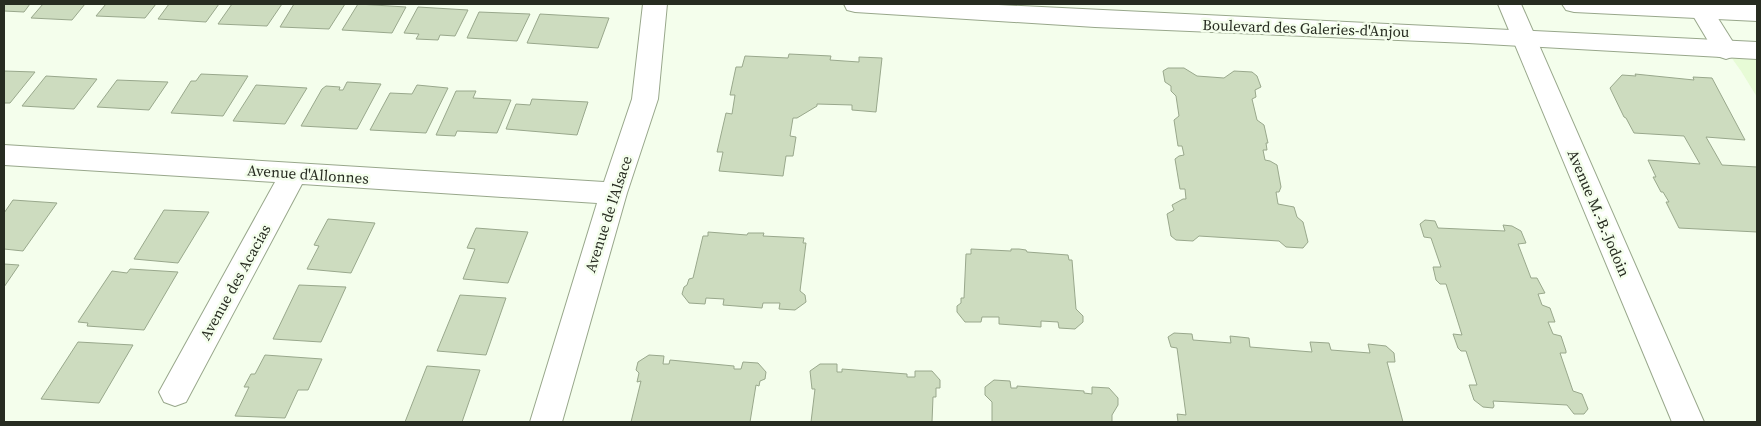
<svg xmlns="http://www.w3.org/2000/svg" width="1761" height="426" viewBox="0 0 1761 426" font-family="'Source Serif 4',serif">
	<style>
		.built { fill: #e7fbd6 }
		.building { fill: #cddcbf; stroke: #99a88c }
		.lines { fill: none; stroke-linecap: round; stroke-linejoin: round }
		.minor-casing { stroke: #98a78b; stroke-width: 2 }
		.tertiary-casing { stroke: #98a78b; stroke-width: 2 }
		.minor { fill: #fff; fill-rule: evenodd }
		.tertiary { fill: #fff; fill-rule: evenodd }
		.labels { text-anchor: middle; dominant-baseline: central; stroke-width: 5; stroke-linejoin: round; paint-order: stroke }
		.street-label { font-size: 15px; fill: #272c21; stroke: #f4feec }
	</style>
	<rect width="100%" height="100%" fill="#f4feec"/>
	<polygon class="built" points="1726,50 1757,51 1757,97 1741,71"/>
	<g class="building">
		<polygon points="4,4 30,4 24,12 4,11"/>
		<polygon points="43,4 85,4 72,20 31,18"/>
		<polygon points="106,4 156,4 145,18 96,16"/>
		<polygon points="169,4 219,4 206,22 158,19"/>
		<polygon points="232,4 282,4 267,26 218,24"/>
		<polygon points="294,4 345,4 329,29 280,27"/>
		<polygon points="358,4 406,7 392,33 342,30"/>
		<polygon points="418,7 468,10 455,36 440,35 438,40 416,39 419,34 404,33"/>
		<polygon points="479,12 530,14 517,41 467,38"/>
		<polygon points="540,14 609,18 598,48 527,43"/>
		<polygon points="789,54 831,56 830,60 859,62 859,57 882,58 876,112 852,110 852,105 817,104 817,106 797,118 793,118 790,136 796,137 793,156 786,156 783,176 719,171 723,152 717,152 726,113 732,114 735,95 730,95 736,67 742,67 745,56 788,58"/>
		<polygon points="1168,68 1184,68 1197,76 1224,78 1234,71 1252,72 1257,76 1261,87 1255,90 1256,97 1252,99 1257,120 1264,125 1268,143 1266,143 1267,150 1263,150 1265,160 1270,161 1277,165 1281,187 1279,192 1276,192 1278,204 1294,207 1297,217 1303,222 1308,242 1303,248 1286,247 1279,241 1199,236 1193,241 1176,240 1171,236 1167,214 1174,210 1172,205 1183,199 1186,199 1185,189 1180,189 1175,159 1179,156 1184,155 1182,146 1178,146 1174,120 1179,116 1176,96 1171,91 1171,86 1165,82 1163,71"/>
		<polygon points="4,71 35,72 10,103 4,103"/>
		<polygon points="201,74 248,76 223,116 171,113 191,81 196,81"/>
		<polygon points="1635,74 1694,80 1693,77 1712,78 1745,140 1706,137 1722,165 1757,167 1757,232 1679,228 1666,202 1669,202 1663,192 1661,192 1653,177 1656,177 1648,160 1700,164 1684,136 1634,133 1626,118 1624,117 1610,88 1622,75 1636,76"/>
		<polygon points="46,76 97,79 74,109 22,106"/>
		<polygon points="117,80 168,82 149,110 97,107"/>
		<polygon points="347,82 381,84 357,129 301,126 322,89 326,86 340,87 339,90 343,90"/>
		<polygon points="256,85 307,88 285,124 233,121"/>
		<polygon points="417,85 448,88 426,133 370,130 390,93 412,94"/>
		<polygon points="456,91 476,91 473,98 511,100 497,133 457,131 455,136 436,135"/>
		<polygon points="532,99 588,102 577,135 506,129 516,104 530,105"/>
		<polygon points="13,200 57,203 23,251 4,249 4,213"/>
		<polygon points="164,210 209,212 178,263 134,259"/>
		<polygon points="328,219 375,223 351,273 307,269 319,246 314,245"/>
		<polygon points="1425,220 1435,221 1438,228 1505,231 1503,225 1512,226 1521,231 1526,243 1518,244 1531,278 1537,278 1545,293 1538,294 1542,305 1550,308 1555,322 1548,322 1553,334 1561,336 1566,351 1566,353 1560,353 1573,391 1582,394 1588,409 1584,414 1574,414 1567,405 1493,401 1494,406 1493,408 1483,407 1474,400 1469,385 1477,385 1466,351 1461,351 1458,348 1453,334 1462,335 1446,284 1440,284 1436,280 1433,267 1441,267 1431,238 1424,237 1420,224"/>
		<polygon points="476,228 528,232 508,283 463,279 475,249 467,248"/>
		<polygon points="708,232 747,235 748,233 764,233 763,236 804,238 803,243 806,243 800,291 805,295 806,302 795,310 779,309 780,303 763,303 762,308 723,305 724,299 706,298 705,304 689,303 682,294 684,287 687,285 689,279 693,278 703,236 708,236"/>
		<polygon points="971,249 1011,251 1011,249 1019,249 1026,250 1027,252 1068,255 1069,260 1072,260 1076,309 1083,316 1083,322 1075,329 1059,328 1058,322 1041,321 1041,327 999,324 999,317 982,317 981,322 965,322 957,312 957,306 961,303 961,298 964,298 966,254 971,254"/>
		<polygon points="4,264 19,265 4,287"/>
		<polygon points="130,269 178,272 144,330 87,326 88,323 78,322 112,271 127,273"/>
		<polygon points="299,285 346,287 321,342 273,339"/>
		<polygon points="460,295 506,298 486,355 437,351"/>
		<polygon points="1174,333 1192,334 1193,340 1231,343 1230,336 1249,338 1250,347 1312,352 1310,342 1329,343 1331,350 1370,353 1368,344 1386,346 1394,353 1395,362 1387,362 1403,422 1178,422 1177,414 1186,415 1177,348 1171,347 1168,337"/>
		<polygon points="78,342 133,345 99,403 41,399"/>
		<polygon points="265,355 322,359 308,390 298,390 285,418 235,416 249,387 244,387 251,374 255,374"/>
		<polygon points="649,355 664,356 663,364 669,364 670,360 734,366 734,369 741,369 743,362 758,363 766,372 765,379 760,381 759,386 756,385 750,422 631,422 641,381 637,382 639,373 636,370 638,362"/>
		<polygon points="820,364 837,364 837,372 842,372 842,369 907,374 907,377 915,377 915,371 932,371 940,380 940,388 936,388 936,397 933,397 932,422 811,422 815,389 812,389 810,371"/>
		<polygon points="427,366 480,370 462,422 405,422"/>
		<polygon points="994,380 1010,381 1011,388 1017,388 1017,386 1084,391 1084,393 1092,394 1092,387 1109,388 1118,398 1118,405 1112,415 1112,422 992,422 992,402 985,395 985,387"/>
	</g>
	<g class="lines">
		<g class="minor-casing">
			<g id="minor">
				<polygon points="643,4 667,4 658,99 627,193 562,422 530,422 597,203 302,184 186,402 175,406 164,402 159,392 275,182 4,165 4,145 604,182 632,99"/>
				<polygon points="1498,4 1521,4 1704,422 1672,422"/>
				<polygon points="1686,4 1709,4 1738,50 1735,56 1726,59 1717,56"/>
			</g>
		</g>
		<g class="tertiary-casing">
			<g id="tertiary">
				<polygon points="844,4 979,4 1757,42 1757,59 1468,43 1095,27 855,12 847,10"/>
				<polygon points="1562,4 1757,5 1757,21 1574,12 1566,10"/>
			</g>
		</g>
		<use href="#minor" class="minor"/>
		<use href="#tertiary" class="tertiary"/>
	</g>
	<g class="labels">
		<g class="street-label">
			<text transform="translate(1306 28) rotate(2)">Boulevard des Galeries-d'Anjou</text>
			<text transform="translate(308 174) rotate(4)">Avenue d'Allonnes</text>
			<text transform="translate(1599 213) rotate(67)">Avenue M.-B.-Jodoin</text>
			<text transform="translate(608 214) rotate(-72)">Avenue de l'Alsace</text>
			<text transform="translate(235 282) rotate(-61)">Avenue des Acacias</text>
		</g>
	</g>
	<rect width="1761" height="426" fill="none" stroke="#272c21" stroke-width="10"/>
</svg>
